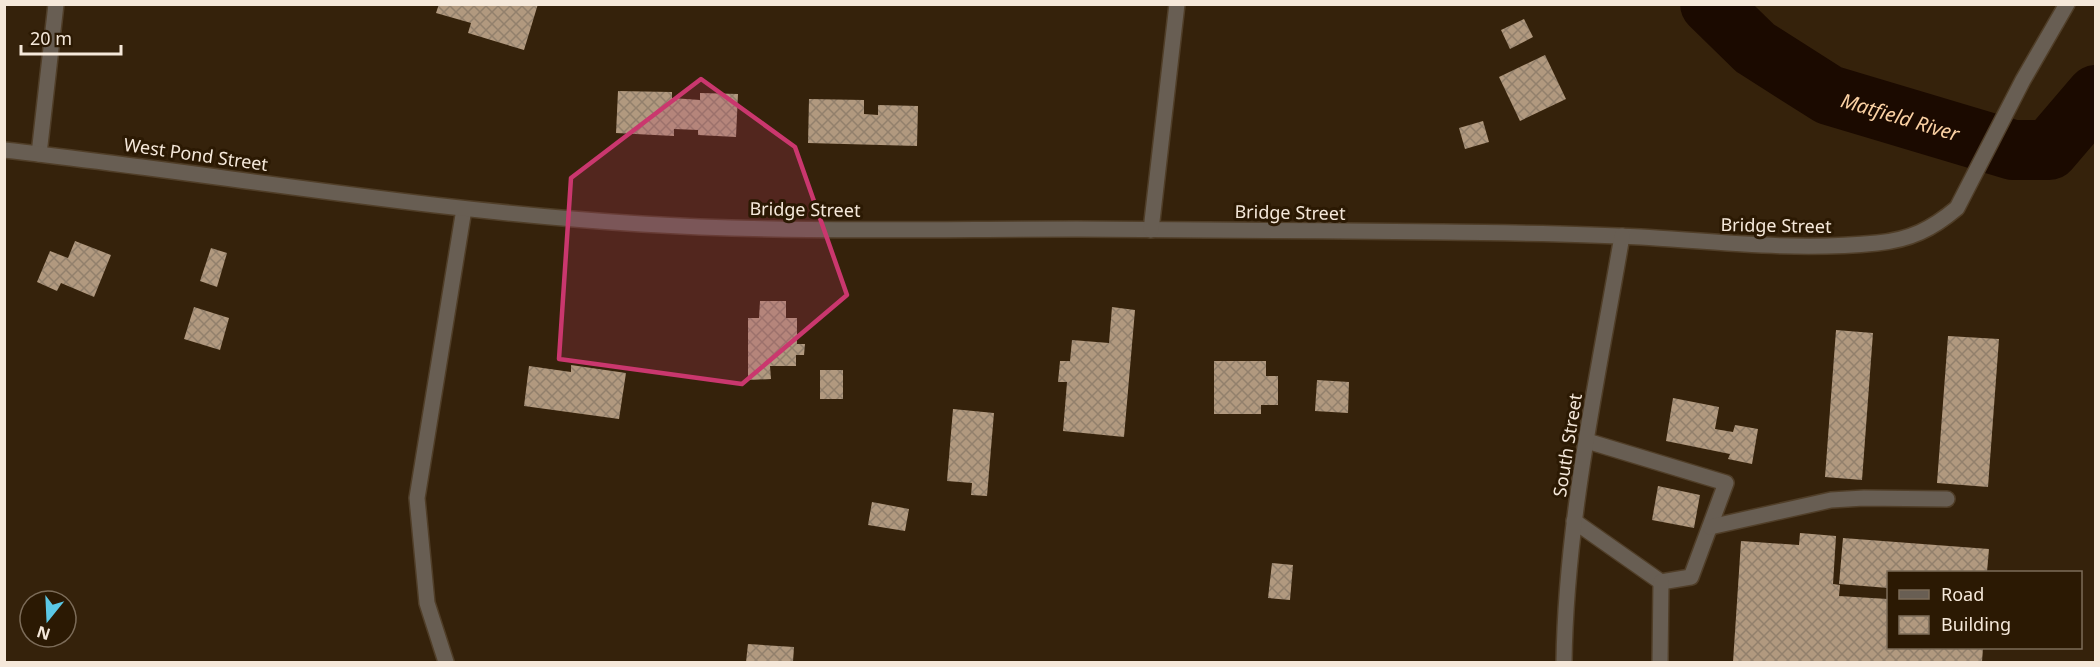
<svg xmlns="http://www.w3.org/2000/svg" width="2100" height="667" viewBox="0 0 2100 667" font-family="'Noto Sans',sans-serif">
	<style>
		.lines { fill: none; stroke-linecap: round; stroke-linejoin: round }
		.river { stroke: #1b0a00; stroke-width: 60 }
		.building { fill: url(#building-cross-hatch) }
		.lane-casing { stroke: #503e28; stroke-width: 18 }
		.street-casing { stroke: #503e28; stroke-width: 18 }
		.lane { stroke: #685e53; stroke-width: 15 }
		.street { stroke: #685e53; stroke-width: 15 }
		.marked { fill: #ca376e; fill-opacity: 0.2; stroke: #ca376e; stroke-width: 4.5; stroke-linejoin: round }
		.labels { text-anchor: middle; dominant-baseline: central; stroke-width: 6; stroke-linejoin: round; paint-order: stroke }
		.street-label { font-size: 18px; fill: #f5e8da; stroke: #2b1903 }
		.water-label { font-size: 20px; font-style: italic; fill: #fbd1a3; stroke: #2b1903 }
	</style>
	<defs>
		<pattern id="building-cross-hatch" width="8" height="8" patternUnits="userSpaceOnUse" patternTransform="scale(1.5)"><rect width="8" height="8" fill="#b1997f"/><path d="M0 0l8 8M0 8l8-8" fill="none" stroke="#92806c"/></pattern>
	</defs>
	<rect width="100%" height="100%" fill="#35220b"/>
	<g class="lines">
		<path class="river" id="s1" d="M1710,4L1755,48L1829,95L2013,150H2049L2096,95"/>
	</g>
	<g class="building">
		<polygon points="439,4 538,4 524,50 468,33 471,23 436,13"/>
		<polygon points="1524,19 1533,37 1510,49 1501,30"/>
		<polygon points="1545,55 1566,99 1520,121 1499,77"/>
		<polygon points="618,91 672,92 672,98 700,100 700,93 738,94 736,137 698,135 698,130 674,129 674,136 616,133"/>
		<polygon points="809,99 864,100 864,114 878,115 878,105 918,106 917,146 808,143"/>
		<polygon points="1483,121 1489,142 1465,149 1459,128"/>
		<polygon points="75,241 111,255 94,297 61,283 57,291 37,282 50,251 68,258"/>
		<polygon points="211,248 227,253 217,287 200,281"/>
		<polygon points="760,301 786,301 786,318 797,318 797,344 805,344 804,355 796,355 796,366 770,366 771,379 748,380 748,318 759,318"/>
		<polygon points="194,307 229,318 220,350 184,339"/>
		<polygon points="1112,307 1135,310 1124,437 1063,431 1067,382 1058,382 1060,361 1070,361 1072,340 1109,343"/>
		<polygon points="1836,330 1873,333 1862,480 1825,477"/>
		<polygon points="1948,336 1999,339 1988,487 1937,483"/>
		<polygon points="1214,361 1266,361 1266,376 1278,376 1278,405 1261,405 1261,414 1214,414"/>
		<polygon points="571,365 626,373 619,419 524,406 529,366 571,372"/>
		<rect x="820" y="370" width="23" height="29"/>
		<polygon points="1317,380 1349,382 1348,413 1315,411"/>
		<polygon points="1673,398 1719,407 1715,429 1733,432 1735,425 1758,429 1752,464 1728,459 1730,454 1666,441"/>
		<polygon points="953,409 994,413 987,496 971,495 972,483 947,481"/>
		<polygon points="1658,486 1700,495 1694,528 1652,520"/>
		<polygon points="872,502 909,509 905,531 868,525"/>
		<polygon points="1800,533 1836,536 1833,584 1840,585 1839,596 1888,599 1888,648 1983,648 1982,662 1733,662 1741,541 1799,545"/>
		<polygon points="1843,538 1989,549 1987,572 1888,572 1888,588 1839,584"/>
		<polygon points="1272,563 1293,565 1290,600 1268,598"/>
		<polygon points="748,644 794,647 793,662 746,662"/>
	</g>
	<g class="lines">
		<g class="lane-casing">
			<g id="lane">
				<polyline points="39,154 56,4"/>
				<polyline points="1574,521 1661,582 1691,577 1726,483 1587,441"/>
				<polyline points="1710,527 1831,500 1864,498 1947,499"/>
				<polyline points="446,662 427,603 417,498 464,209"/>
				<polyline points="1660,662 1661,582"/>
			</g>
		</g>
		<g class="street-casing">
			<g id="street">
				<path d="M4,150C217,174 429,211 642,224C787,233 933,229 1077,229C1199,229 1321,231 1443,232C1509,233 1575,233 1641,237C1719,242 1798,251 1877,243C1910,240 1932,229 1957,208L2023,80L2067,4"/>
				<polyline points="1151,230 1177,4"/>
				<path d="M1564,662C1566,519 1598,377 1622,236"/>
			</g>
		</g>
		<use href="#lane" class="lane"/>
		<use href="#street" class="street"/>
	</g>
	<path class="marked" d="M701,79L795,147L847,295L742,384L559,359L571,178Z"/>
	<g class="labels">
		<g class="street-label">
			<text transform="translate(196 154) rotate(8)">West Pond Street</text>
			<text transform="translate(805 209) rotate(1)">Bridge Street</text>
			<text transform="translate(1290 212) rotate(1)">Bridge Street</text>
			<text transform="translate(1776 225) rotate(1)">Bridge Street</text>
			<text transform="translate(1567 445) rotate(-81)">South Street</text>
		</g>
		<g class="water-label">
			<text stroke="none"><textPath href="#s1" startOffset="225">Matfield River</textPath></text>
		</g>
	</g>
	<rect width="2100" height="667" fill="none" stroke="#f5e8da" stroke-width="12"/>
	<rect x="1887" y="571" width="195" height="78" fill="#2b1903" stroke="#7c6c59" stroke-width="1.5"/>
	<rect x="1899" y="590" width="30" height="9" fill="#685e53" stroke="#7c6c59" stroke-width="1.5"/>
	<text x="1941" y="601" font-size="18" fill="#f5e8da">Road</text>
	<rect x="1899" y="616" width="30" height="18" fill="url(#building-cross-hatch)" stroke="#7c6c59" stroke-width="1.5"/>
	<text x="1941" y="631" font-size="18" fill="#f5e8da">Building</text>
	<g transform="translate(48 619) rotate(198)"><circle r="28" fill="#2b1903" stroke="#7c6c59" stroke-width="1.5"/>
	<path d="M0-4.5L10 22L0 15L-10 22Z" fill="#5bc8e6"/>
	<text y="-9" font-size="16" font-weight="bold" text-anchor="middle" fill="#f5e8da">N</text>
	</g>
	<path d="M21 45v9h100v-9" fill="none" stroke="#f5e8da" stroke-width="3"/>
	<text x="30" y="45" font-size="18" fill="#f5e8da" stroke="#2b1903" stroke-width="4.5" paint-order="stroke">20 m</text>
</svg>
